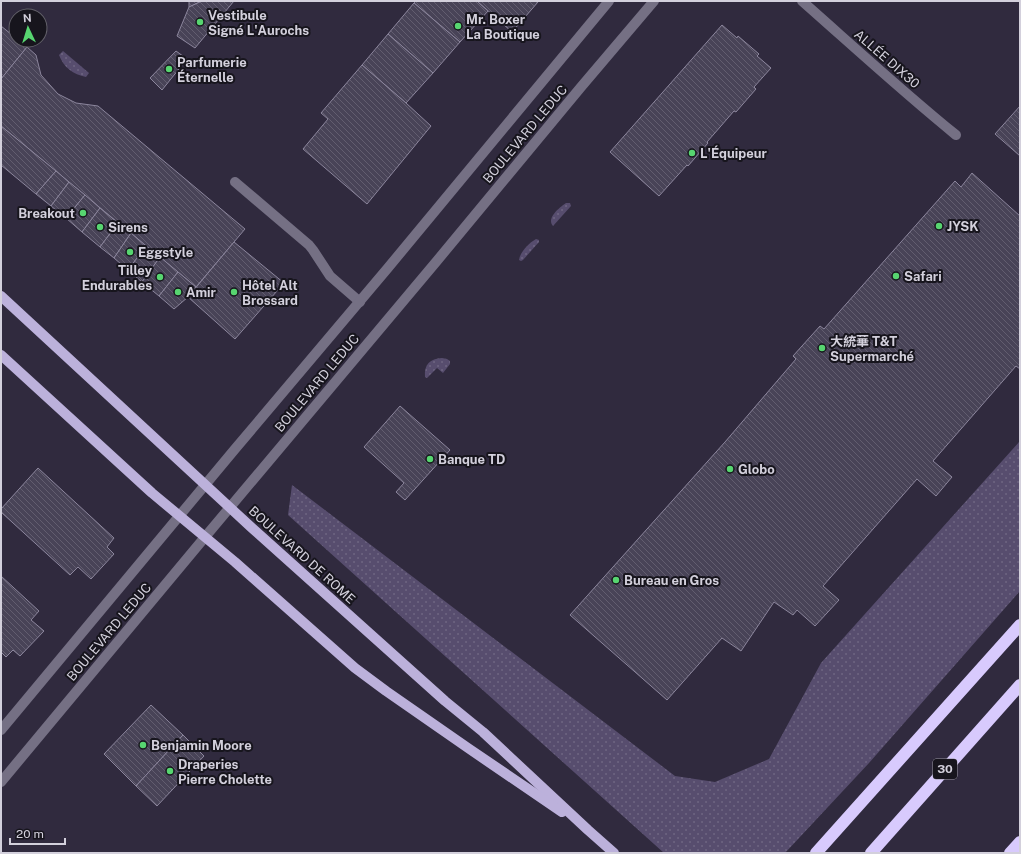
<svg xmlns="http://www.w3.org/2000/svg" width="1021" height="854" viewBox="0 0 1021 854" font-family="'Public Sans','Noto Sans SC',sans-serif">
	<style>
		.grass { fill: url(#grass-dots) }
		.building { fill: url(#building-back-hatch); stroke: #8c869d }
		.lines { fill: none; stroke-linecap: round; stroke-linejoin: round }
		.minor { stroke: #757084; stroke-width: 10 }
		.major { stroke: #bcb1db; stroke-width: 10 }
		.highway { stroke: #d8cafd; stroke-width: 12 }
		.poi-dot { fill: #57d570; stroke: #17151d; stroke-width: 1.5 }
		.labels { text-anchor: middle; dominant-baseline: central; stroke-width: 4; stroke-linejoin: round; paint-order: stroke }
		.shield { fill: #17151d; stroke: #9b98a3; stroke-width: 1 }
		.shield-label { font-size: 12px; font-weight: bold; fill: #d3d0dc }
		.poi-label { font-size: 13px; font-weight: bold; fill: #d3d0dc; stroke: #17151d; text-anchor: start }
		.street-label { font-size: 13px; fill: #d3d0dc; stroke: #17151d }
	</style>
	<defs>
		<pattern id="grass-dots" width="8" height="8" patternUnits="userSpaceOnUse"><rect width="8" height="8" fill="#574d6e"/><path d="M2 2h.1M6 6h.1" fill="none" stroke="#6e6682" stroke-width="1.8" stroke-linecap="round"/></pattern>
		<pattern id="building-back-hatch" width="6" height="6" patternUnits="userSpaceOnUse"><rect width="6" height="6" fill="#484357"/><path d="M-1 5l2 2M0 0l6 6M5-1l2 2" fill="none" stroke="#625d6f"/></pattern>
	</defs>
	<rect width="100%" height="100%" fill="#302a3e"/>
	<g class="grass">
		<path d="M63,51L89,73L86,77C73,74 64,68 59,55Z"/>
		<path d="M566,203H570L571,206L553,226C546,218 559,208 566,203Z"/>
		<path d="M536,239L539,240V242L523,260L521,261L519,260C520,252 529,243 536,239Z"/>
		<path d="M442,358L447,359L450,361V364L443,373L437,368L427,378L425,377C424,364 430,359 442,358Z"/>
		<polygon points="1020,441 1020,591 869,763 785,853 664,853 288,515 292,485 675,776 715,782 769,759 821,663"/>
	</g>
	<g class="building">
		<polygon points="189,1 202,1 189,7"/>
		<polygon points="202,1 234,1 195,48 177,36 189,7"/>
		<polygon points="416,1 477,1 488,11 460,42 414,3"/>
		<polygon points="477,1 537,1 538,2 512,32"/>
		<polygon points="414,3 460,42 433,73 388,34"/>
		<polygon points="722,25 737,38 738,36 759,54 757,56 771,68 754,87 756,89 736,112 734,111 707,142 708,143 688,166 687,165 659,196 610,152"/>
		<polygon points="1,26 16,38 16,40 18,40 27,47 1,79"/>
		<polygon points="388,34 433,73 406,103 362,65"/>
		<polygon points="27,47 36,55 41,75 58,94 76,103 98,106 245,229 196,287 1,126 1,79"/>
		<polygon points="176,51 187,59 162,90 150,78"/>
		<polygon points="362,65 406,103 431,126 367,204 303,149 328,119 321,113"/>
		<polygon points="1020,106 1020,156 995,134"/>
		<polygon points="1,126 56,171 36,194 1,165"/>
		<polygon points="56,171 69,182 51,206 36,194"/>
		<polygon points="972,173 1020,216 1020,369 1016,366 933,461 952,477 936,496 917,479 823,586 839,600 815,626 797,610 793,615 774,602 741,651 722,638 667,700 570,615 725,442 796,359 793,356 820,326 824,329 955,181 961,187"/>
		<polygon points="69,182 85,195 66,218 51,206"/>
		<polygon points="85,195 100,208 82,232 66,218"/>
		<polygon points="100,208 118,223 100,247 82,232"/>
		<polygon points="118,223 131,233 114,258 100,247"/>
		<polygon points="131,233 146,246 128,270 114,258"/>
		<polygon points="234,242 284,283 235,339 188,297"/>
		<polygon points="146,246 160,257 142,282 128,270"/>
		<polygon points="160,257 178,272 159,296 142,282"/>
		<polygon points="178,272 196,287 188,297 174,309 159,296"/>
		<polygon points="400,406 450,450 405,500 396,492 404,483 364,447"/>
		<polygon points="38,468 114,538 107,547 114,554 91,579 78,567 70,575 1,512 1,509"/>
		<polygon points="1,576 39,611 31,620 44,631 20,656 13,650 6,657 1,652"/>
		<polygon points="151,705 183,735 136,786 104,754"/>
		<polygon points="183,735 204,756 157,806 136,786"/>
	</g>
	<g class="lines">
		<g class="minor">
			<path d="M802,1C853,46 903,92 956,135"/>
			<polyline points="235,182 309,245 313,250 330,276 360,302"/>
			<polyline points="1,730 235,449 387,269 609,1"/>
			<polyline points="1,782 205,537 436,262 581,87 654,1"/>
		</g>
		<g class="major">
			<polyline points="1,296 252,528 445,701 483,732 588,830 614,853"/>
			<polyline points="1,355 152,493 235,562 355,668 386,691 468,748 562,812"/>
		</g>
		<g class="highway">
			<polyline points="816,853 1020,625"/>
			<polyline points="871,853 1020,685"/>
			<polyline points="1010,853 1020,842"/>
		</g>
	</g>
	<g class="poi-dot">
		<circle cx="200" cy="22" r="4"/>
		<circle cx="458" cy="26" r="4"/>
		<circle cx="169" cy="69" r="4"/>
		<circle cx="692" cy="153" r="4"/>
		<circle cx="83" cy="213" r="4"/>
		<circle cx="939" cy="226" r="4"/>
		<circle cx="100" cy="227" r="4"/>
		<circle cx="130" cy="252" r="4"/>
		<circle cx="896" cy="276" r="4"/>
		<circle cx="160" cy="277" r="4"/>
		<circle cx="178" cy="292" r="4"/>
		<circle cx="234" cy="292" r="4"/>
		<circle cx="822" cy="348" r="4"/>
		<circle cx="430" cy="459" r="4"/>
		<circle cx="730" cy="469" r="4"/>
		<circle cx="616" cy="580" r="4"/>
		<circle cx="143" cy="745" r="4"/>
		<circle cx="170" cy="771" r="4"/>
	</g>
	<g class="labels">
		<rect class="shield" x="933" y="759" width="24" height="20" rx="3"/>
		<g class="shield-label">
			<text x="945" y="769">30</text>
		</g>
		<g class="poi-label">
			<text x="208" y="15">Vestibule<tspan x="208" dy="15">Signé L'Aurochs</tspan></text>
			<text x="466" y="19">Mr. Boxer<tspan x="466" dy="15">La Boutique</tspan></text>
			<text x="177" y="62">Parfumerie<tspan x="177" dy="15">Éternelle</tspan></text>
			<text x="700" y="153">L'Équipeur</text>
			<text x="75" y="213" text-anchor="end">Breakout</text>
			<text x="947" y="226">JYSK</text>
			<text x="108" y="227">Sirens</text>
			<text x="138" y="252">Eggstyle</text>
			<text x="152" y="270" text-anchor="end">Tilley<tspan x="152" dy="15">Endurables</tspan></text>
			<text x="904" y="276">Safari</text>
			<text x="242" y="285">Hôtel Alt<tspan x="242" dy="15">Brossard</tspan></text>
			<text x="186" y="292">Amir</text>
			<text x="830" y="341">大統華 T&amp;T<tspan x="830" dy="15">Supermarché</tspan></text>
			<text x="438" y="459">Banque TD</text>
			<text x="738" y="469">Globo</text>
			<text x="624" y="580">Bureau en Gros</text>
			<text x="151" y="745">Benjamin Moore</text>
			<text x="178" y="764">Draperies<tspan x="178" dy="15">Pierre Cholette</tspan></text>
		</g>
		<g class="street-label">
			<text transform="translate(887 59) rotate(41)">ALLÉE DIX30</text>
			<text transform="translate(525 134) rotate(-50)">BOULEVARD LEDUC</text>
			<text transform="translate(317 383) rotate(-50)">BOULEVARD LEDUC</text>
			<text transform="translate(302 555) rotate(42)">BOULEVARD DE ROME</text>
			<text transform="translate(109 632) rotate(-50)">BOULEVARD LEDUC</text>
		</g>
	</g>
	<rect width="1021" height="854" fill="none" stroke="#d3d0dc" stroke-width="4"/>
	<g transform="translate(28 28) rotate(356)"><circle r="19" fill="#17151d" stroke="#626069"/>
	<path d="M0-3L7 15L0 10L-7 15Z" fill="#57d570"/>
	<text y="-6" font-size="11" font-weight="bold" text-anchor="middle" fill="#d3d0dc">N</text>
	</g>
	<path d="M10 838v6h55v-6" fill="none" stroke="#d3d0dc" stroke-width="2"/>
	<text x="16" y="838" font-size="12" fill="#d3d0dc" stroke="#17151d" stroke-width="3" paint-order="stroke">20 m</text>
</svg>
